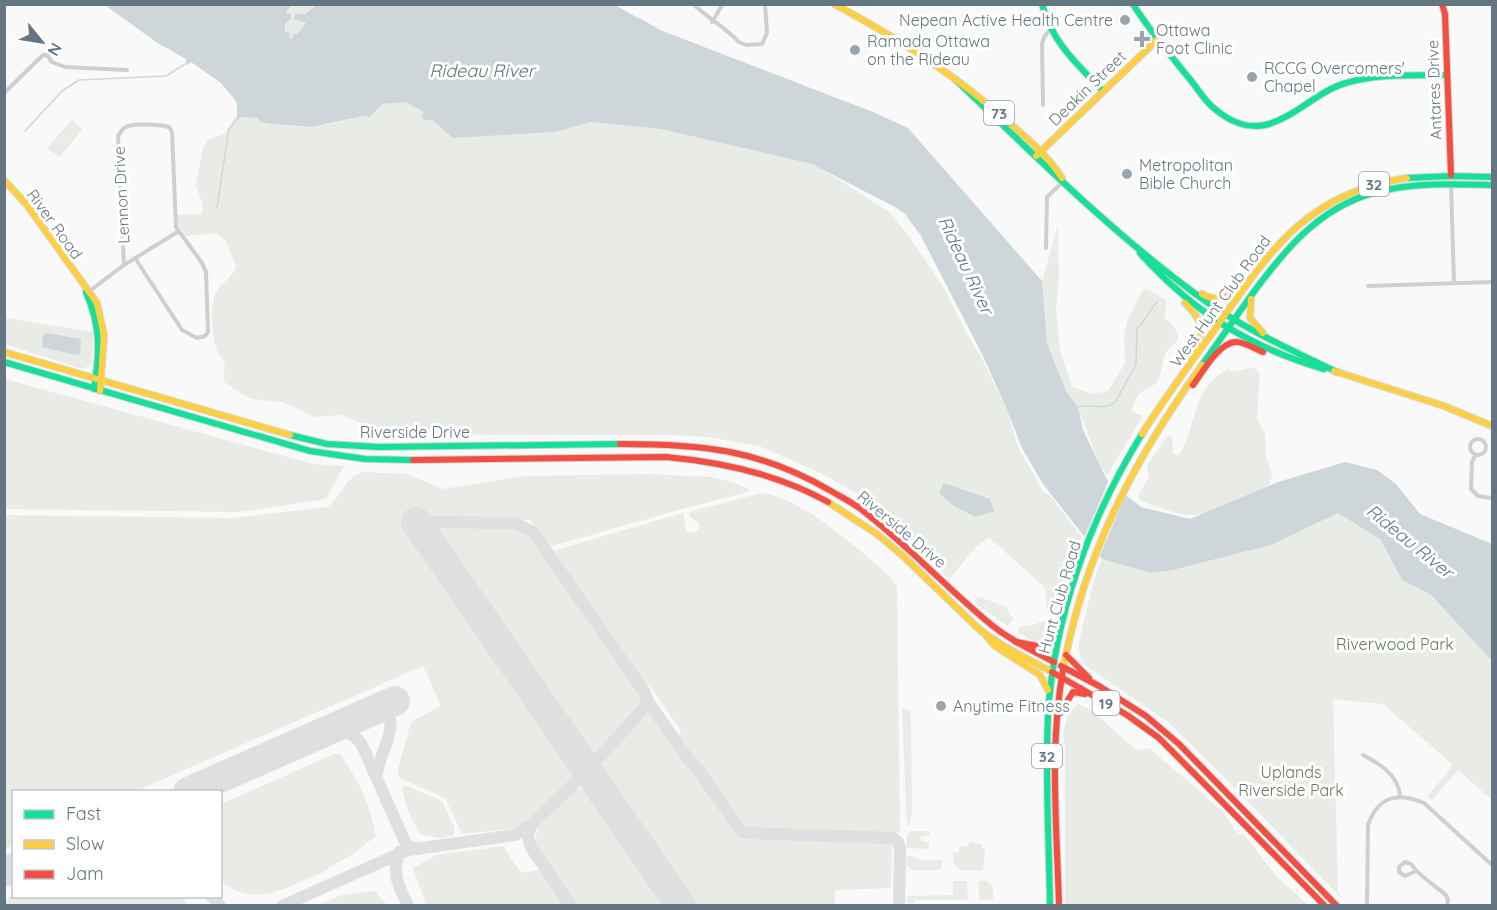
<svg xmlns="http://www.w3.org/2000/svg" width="1497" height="910" viewBox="0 0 1497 910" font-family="Quicksand,sans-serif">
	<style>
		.green { fill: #e8ebe6 }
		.water { fill: #ced6d9 }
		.pier { fill: #f9f9f9 }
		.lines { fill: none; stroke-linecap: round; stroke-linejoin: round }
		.stream { stroke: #ced6d9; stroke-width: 1.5 }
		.taxiway { stroke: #dedfe0; stroke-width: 12 }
		.runway { stroke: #dedfe0; stroke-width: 30 }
		.fast-casing { stroke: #d5d6d7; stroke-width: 8 }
		.slow-casing { stroke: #d5d6d7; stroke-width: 8 }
		.jam-casing { stroke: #d5d6d7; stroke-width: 8 }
		.street { stroke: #cecfd0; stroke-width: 4 }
		.fast { stroke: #16e098; stroke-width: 6 }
		.slow { stroke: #ffcf43; stroke-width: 6 }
		.jam { stroke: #f24e42; stroke-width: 6 }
		.poi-dot { fill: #99a4ac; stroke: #fff; stroke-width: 2 }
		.labels { text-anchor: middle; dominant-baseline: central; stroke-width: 6; stroke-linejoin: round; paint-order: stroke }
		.shield { fill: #fff; stroke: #939fa8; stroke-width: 1.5 }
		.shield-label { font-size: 15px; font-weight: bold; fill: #657683 }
		.poi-label { font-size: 16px; fill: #657683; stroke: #fff; text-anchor: start }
		.street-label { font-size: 16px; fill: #657683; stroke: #fff }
		.park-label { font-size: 16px; fill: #687a64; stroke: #fff }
		.water-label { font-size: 18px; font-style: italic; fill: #60757c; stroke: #fff }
	</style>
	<rect width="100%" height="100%" fill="#f9f9f9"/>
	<g class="green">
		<polygon points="293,5 316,5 305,14 306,23 292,39 289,39 285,32 285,24 291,18 287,10"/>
		<path d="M405,102L424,112L427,120H432L454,138L555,132L591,122L661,129L812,164L822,169L889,212L909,236L944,288L967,334L980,355L1008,412L1017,445L1042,490L1052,498L1082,537L1063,596L1055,611L1047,609L1045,588L989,537L976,547L949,579L893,522L859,495L823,474L762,447L710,437L668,435H490L391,431L374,429L342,415L314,417L283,402L251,399L225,383C222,377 225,372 225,365C224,358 218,354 216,348C212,337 210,302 216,292C222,283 233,277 236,266L226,241L216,233L186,236L179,225L177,215L202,214L203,205L196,185L203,148L207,140L224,134L236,116L240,119C251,113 263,123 275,124C287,125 301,128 313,127C329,125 347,119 363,116L370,117L382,104Z"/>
		<polygon points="72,120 83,129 59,157 47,148"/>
		<path d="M1058,225L1059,279L1056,310L1060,351L1072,387L1092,394L1108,391L1125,363L1124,335L1128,319L1142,291L1147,289L1167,301L1164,317C1169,322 1177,329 1178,337C1178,343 1173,344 1169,348C1162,356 1163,370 1158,380C1149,394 1136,385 1132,412L1143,416L1107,475L1099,463L1078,407L1066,391L1046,344L1042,281Z"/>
		<polygon points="6,318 94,332 91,365 82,369 5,344"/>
		<path d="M1250,368L1256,369L1260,373L1257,419L1265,434L1266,458L1272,474L1269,485C1253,494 1213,514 1195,515C1176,515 1159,507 1141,501L1138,496L1149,477L1147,465L1167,436L1172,437L1173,454L1179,455C1198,424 1190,390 1228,369L1233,372Z"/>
		<polygon points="5,379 313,464 344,466 326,499 239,512 5,509"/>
		<path d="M362,472L407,474L443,489L524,476L648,474L712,477L735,483L750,490L748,492L682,509L549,547L530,520L422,517L410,526L575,766L571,782L530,820L512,829L462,834L445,798L399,778L398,769L411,722L441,706L423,666L136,791L14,792L13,845L5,849V515L232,518L327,507C342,498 344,478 362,472Z"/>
		<path d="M761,493C802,497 859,550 891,577L897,588L900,833L751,830L742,826L679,736L681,731L650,686L645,687L552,551L683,513L686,531L694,533L699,529V523L690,517L689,512Z"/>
		<polygon points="1338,513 1381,540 1402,580 1430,594 1492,661 1492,800 1458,770 1432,800 1427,797 1453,765 1383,704 1333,699 1338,891 1342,899 1229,782 1168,722 1083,664 1078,647 1093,583 1102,559 1151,573 1173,570 1271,545"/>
		<polygon points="437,524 513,527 532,537 636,686 642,704 595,756 590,759 587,756 432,531"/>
		<polygon points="980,597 1006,607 1013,619 1008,626 976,604 975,599"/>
		<path d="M1053,619L1049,636L1045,641H1033L1017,632L1020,626C1033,628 1040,620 1053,619Z"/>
		<path d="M1079,704L1091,710L1136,750L1149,748C1173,769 1197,788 1220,809C1229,818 1231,828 1240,835L1244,834L1276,876L1308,905H1065V746L1063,733L1069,712Z"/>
		<polygon points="902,709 909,710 911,714 912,810 910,822 907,828"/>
		<polygon points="646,712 651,712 740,836 887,840 892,845 891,888 835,890 835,905 691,905 599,770 602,761"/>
		<path d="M334,754H340C360,784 369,800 376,836L350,856L329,867L327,870C293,885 252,910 221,881V804Z"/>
		<path d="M405,785L442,801L455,829L454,835L442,838L422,835C411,821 406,806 402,789Z"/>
		<polygon points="576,789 591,790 672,905 577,905 535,844 538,825"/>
		<polygon points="910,831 930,831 930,835 920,837 922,841 929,842 929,849 907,848 907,836"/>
		<polygon points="969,842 982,844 982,848 985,849 983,870 960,870 954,864 952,852 959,853 959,846 969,846"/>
		<polygon points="503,846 521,873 539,870 564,905 426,905 413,868 436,855"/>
		<polygon points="909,856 915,857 919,860 941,860 943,861 942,867 938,870 912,870 906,864 907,857"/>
		<polygon points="953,881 967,881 968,900 915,900 914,903 907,903 908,896 953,895"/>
		<polygon points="979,881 987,881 993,887 993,900 980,900 979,903"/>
		<polygon points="375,891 387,905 319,905 342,895"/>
		<polygon points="13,895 14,896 182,897 187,905 5,905 5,899"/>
	</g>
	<g class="water">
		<path d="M105,5H293L287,10V13L291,14V19L285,24V32L290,33L289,38L292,39L293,34H297L306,23L294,19L295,14H305L316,5H616C630,15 645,20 660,30L873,112L908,128L1042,281L1047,344L1066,391L1078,407L1083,430L1107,480L1141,507L1190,519L1278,482L1345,462L1377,470L1396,484L1420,514L1492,544V661L1430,594L1402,580L1381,540L1338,513L1271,545L1173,570L1151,573L1102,559L1043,484L1022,448L1008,412L983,356L921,236L905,214L895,207L812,164L661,129L591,122L555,132L453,138L432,120H424L422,117L424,112L405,102L382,104L370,117L363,116L312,127L273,124L261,122L257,118L245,117L237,119V104L235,100L221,83L191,62L186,65V59L156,42Z"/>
		<polygon points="46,333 81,339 80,354 76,355 42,347 43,335"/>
		<polygon points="944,483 990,499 994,511 975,517 954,506 939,493"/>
	</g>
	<polygon class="pier" points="1110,478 1127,492 1098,560 1083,540"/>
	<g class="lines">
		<g class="stream">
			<polyline points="25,131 62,91 79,80 166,76 185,64"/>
			<polyline points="217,207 229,129 237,119"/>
			<path d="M1078,407C1091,403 1105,412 1116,401L1136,364L1137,328C1145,322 1149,310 1158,301"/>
		</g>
		<g class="taxiway">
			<polyline points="445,561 426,532 428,525 432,522 515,523 533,532 645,693 649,703 689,760 697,768 741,831 746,833 893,838 898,842 900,849 899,906"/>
			<path d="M332,728C337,726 344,724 348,720C353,715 355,709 361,706C367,703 374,703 379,706C406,720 377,755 377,775"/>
			<path d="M291,749C314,739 344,717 362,745L405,842L411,847L418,849"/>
			<polyline points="194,792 211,784"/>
			<path d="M619,812C610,799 586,777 596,761L644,708L647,699"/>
			<polyline points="531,825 528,835 530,846 571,906"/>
			<path d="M399,852C392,875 398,885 408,906"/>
			<polyline points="211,896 220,906"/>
			<path d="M282,906L408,850L515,835L531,825L581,777C585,758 564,738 554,723"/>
		</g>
		<g class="runway">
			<polyline points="416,522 681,906"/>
			<polyline points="188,792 395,701"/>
			<polyline points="4,872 14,868"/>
		</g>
		<g class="fast-casing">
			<g id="fast">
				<path d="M1042,4C1051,41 1077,64 1102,90"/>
				<path d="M1133,4C1149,30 1169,53 1188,77C1197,87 1204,101 1215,109C1229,121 1247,129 1265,125C1295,118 1317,91 1346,83C1379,73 1414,76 1447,75"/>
				<path d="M955,79C1033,154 1110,231 1197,295C1240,327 1289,349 1337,372"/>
				<polyline points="1407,178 1451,176 1492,177"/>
				<path d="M1140,253C1193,312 1249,347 1324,369"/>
				<path d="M86,292C101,327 100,352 94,389"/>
				<polyline points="4,362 310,451 365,459 413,460"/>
				<path d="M1202,365C1218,342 1234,320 1250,297C1283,252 1317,209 1373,193C1412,182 1453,184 1492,185"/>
				<polyline points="290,435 327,444 378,447 620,444"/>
				<path d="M1050,906C1049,843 1045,779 1048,715C1054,616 1090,518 1142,434"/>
			</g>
		</g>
		<g class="slow-casing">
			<g id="slow">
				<path d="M834,4C896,37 956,75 1008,122C1028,139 1048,156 1062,178"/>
				<polyline points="1036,156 1158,39"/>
				<polyline points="4,180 27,205 97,303 104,335 100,391"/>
				<path d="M1202,294C1217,302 1225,299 1239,290"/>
				<polyline points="1251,299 1250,318 1263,333"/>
				<path d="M1185,303C1205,323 1205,330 1192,355"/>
				<polyline points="4,352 290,435"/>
				<polyline points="1334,371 1444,406 1492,426"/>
				<path d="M1142,434C1164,399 1189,365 1213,332C1268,254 1304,193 1407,178"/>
				<polyline points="828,502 877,534 902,555 981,631 1007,648 1052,672"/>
				<polyline points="982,631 995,646 1040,675 1048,690"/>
				<path d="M1063,670C1084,554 1134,460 1202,365"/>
			</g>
		</g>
		<g class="jam-casing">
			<g id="jam">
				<polyline points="1442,4 1445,14 1451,175"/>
				<path d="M1193,385C1202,373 1219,342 1236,342C1245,342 1255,349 1263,352"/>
				<path d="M620,444C701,444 759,449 831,491C841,497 852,502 862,510C906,544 945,586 988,622C1008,639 1031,650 1054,662"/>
				<path d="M413,460L666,457C722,462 778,474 828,502"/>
				<polyline points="1016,642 1043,647 1051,641 1057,626"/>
				<polyline points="1066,655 1089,678"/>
				<polyline points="1061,666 1099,686 1146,716 1179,744 1337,906"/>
				<polyline points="1052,672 1127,715 1159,738 1325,906"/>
				<polyline points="1060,713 1073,692 1085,694"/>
				<path d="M1059,906C1057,828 1049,747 1063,670"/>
			</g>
		</g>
		<g class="street">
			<path d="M693,4C708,18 725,27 739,42L746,45L762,44L767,33L765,4"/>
			<polyline points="712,22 723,4"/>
			<polyline points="4,93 43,55 47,55 52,62 65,67 127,70"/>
			<polyline points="1043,105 1042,44 1044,37 1050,30"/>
			<polyline points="1451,184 1454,283"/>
			<polyline points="1046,248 1047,197 1064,181"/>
			<path d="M124,265L118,136C120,134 121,130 124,128C131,122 161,125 169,127L172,132L176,227L202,263L206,272L208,332L205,336L197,338L182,330L135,258"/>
			<polyline points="1368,286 1492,282"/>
			<polyline points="87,293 124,265 179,231"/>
			<circle cx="1478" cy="447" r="8"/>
			<polyline points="1476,454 1472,462 1471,489 1478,496 1492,498"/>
			<path d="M1363,755C1380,764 1398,775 1400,795"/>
			<path d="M1416,871L1405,876L1399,872V867L1405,862L1411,864C1419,876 1434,885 1446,895L1448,900L1447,906"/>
			<path d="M1367,906L1368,825C1378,797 1397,791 1424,803L1492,865"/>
		</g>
		<use href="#fast" class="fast"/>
		<use href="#slow" class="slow"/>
		<use href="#jam" class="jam"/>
	</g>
	<g class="poi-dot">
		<circle cx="1125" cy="20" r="6"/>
		<path d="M1139 30h6v6h6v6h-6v6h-6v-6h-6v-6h6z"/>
		<circle cx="855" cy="50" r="6"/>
		<circle cx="1252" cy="77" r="6"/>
		<circle cx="1127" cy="174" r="6"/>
		<circle cx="941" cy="706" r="6"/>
	</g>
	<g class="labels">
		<g class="shield">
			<rect x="984" y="101" width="30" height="24" rx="4.5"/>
			<rect x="1359" y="172" width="30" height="24" rx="4.5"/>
			<rect x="1092.5" y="691" width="27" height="24" rx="4.5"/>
			<rect x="1032" y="744" width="30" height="24" rx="4.5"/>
		</g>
		<g class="shield-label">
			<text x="999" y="113">73</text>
			<text x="1374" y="184">32</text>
			<text x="1106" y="703">19</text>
			<text x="1047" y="756">32</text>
		</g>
		<g class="poi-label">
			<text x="1113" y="20" text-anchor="end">Nepean Active Health Centre</text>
			<text x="1156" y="30">Ottawa<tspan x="1156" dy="18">Foot Clinic</tspan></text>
			<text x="867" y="41">Ramada Ottawa<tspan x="867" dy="18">on the Rideau</tspan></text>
			<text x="1264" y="68">RCCG Overcomers'<tspan x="1264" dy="18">Chapel</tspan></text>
			<text x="1139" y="165">Metropolitan<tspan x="1139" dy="18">Bible Church</tspan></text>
			<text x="953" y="706">Anytime Fitness</text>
		</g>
		<g class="street-label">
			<text transform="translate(1087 88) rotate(-44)">Deakin Street</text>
			<text transform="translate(1434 90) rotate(-92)">Antares Drive</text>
			<text transform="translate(121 195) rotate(-93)">Lennon Drive</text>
			<text transform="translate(55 224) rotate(54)">River Road</text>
			<text transform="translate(1220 301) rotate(-54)">West Hunt Club Road</text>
			<text x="415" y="432">Riverside Drive</text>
			<text transform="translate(902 529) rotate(40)">Riverside Drive</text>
			<text transform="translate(1059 597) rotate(-74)">Hunt Club Road</text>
		</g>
		<g class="park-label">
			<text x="1395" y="644">Riverwood Park</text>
			<text x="1291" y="772">Uplands<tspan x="1291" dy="18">Riverside Park</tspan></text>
		</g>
		<g class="water-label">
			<text x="482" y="70">Rideau River</text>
			<text transform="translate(966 265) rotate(65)">Rideau River</text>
			<text transform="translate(1410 541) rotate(39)">Rideau River</text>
		</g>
	</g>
	<rect width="1497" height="910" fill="none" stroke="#657683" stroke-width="12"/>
	<rect x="12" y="790" width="210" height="108" fill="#ffffff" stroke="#c1c8cd" stroke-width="1.5"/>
	<rect x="24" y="810" width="30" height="9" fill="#16e098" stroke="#c1c8cd" stroke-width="1.5"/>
	<text x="66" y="820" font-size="18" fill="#657683">Fast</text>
	<rect x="24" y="840" width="30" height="9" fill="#ffcf43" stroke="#c1c8cd" stroke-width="1.5"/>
	<text x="66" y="850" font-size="18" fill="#657683">Slow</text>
	<rect x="24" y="870" width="30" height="9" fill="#f24e42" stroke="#c1c8cd" stroke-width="1.5"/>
	<text x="66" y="880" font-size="18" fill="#657683">Jam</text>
	<g transform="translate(42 42) rotate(120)" stroke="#ffffff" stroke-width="4.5" paint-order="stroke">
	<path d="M0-4.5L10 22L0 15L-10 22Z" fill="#657683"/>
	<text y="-9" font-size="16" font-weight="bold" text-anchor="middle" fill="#657683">N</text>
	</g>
</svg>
